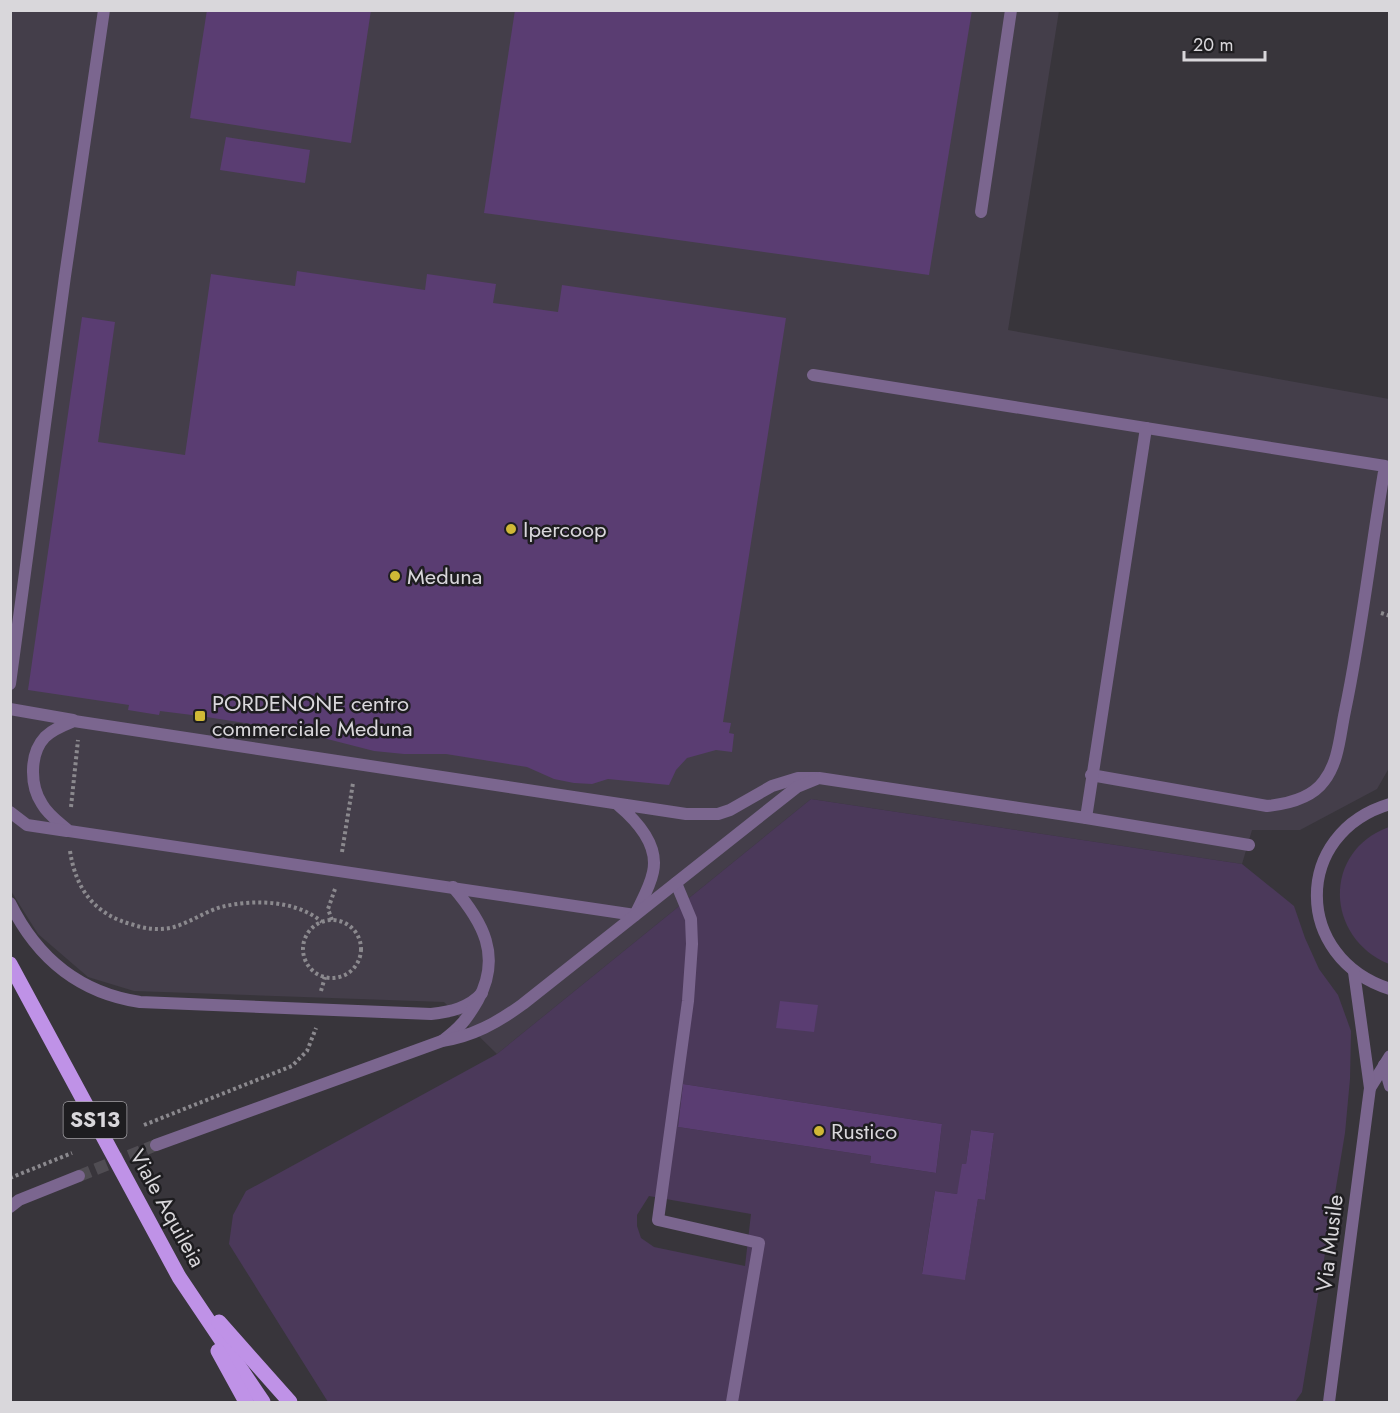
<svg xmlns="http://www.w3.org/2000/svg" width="1400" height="1413" viewBox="0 0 1400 1413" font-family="Jost,sans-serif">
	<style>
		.built { fill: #443e4a }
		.green { fill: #4b395a; fill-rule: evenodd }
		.building { fill: #5a3d72 }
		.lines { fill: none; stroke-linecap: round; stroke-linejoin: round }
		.minor-tunnel { stroke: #504d53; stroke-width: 12; stroke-dasharray: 12 6; stroke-linecap: butt }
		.path { stroke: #8b898e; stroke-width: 4; stroke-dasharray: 3 3; stroke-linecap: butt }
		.service { stroke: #7b668f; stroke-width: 12 }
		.minor { stroke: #7b668f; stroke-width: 12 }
		.primary { stroke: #bf92e7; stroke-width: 15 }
		.poi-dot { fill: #d0b836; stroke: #1e1d20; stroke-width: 2 }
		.labels { text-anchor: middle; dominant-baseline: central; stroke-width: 5; stroke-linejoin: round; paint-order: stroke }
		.shield { fill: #1e1d20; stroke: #a19fa3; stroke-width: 1.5 }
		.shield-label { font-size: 21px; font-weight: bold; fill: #d9d7db }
		.poi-label { font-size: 22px; fill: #d9d7db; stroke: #1e1d20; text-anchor: start }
		.street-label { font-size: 22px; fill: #d9d7db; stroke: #1e1d20 }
	</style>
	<rect width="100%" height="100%" fill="#38353b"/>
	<polygon class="built" points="11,11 1059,11 1008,330 1389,399 1389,768 1377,789 1300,830 1252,830 1242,864 811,799 497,1054 444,1002 134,991 88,977 38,934 11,891"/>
	<g class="green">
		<path d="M811,799L1242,864L1294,906L1305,938L1319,969L1338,995L1351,1031L1350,1079L1345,1133L1302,1392L1295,1402H328L229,1244L233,1215L246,1191L497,1054ZM683,1084L942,1124L936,1173L870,1163L871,1156L678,1127ZM971,1130L994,1133L985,1200L978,1199L965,1279L922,1273L935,1191L957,1194L966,1164ZM649,1196L751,1214L745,1266L654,1247L641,1238L637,1226V1215Z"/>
		<path d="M1389,827H1390L1389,964C1325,938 1322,851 1389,827Z"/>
	</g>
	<g class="building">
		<polygon points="207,10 371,10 351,143 190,118"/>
		<polygon points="515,10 972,10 929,275 484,213"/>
		<polygon points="226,137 310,150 305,183 220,170"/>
		<polygon points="297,271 425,290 427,274 496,284 493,303 558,312 562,285 786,318 723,722 731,723 729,733 734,734 732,752 716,750 687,758 676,770 669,785 608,779 592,784 574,783 554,779 527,767 446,754 404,754 374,751 296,731 200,716 160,711 159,715 128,710 129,705 28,690 82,317 115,322 98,442 185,455 211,274 295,286"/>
		<polygon points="780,1001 818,1005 814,1032 776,1028"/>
		<polygon points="683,1084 942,1124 936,1173 870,1163 871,1156 678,1127"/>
		<polygon points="971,1130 994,1133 985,1200 978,1199 965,1280 922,1274 935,1191 957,1194 962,1164 966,1164"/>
	</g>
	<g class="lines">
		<polyline class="minor-tunnel" points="79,1176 156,1145"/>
		<g class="path">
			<polyline points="1381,613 1390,616"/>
			<polyline points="71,807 78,740"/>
			<path d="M70,851C76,890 95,915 134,925C146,929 158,930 170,928C188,924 204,912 221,907C254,899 296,900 322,922"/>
			<polyline points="342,852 353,783"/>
			<polyline points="332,920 328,909 335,889"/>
			<circle cx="332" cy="949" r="29"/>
			<polyline points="321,991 325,977"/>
			<polyline points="144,1125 292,1066 307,1051 316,1028"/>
			<polyline points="10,1178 72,1153"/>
		</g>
		<g class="service">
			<polyline points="981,212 1011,10"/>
			<path d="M813,375L1385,466C1371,547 1362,630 1345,711C1340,734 1339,762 1324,781C1311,799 1287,804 1267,806L1091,775"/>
			<polyline points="10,684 65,276 104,10"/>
			<polyline points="10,709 73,720"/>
			<path d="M618,805C637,821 659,845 653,872C650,887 641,902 635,915L69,831C60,823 48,815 42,804C30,786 29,754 45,737C53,729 64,725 74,721L686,814H718L730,810L772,786L798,778H817"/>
			<polyline points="10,812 27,825 67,831"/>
			<polyline points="1086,818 1146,428"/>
			<polyline points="676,883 691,919 692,944 688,1001 658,1220 759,1243 732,1402"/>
			<path d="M10,903C37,958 80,993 140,1002L431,1014C450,1012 469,1008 482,993"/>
			<path d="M442,1041C460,1028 467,1019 478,1000C502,956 483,922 453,887"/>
			<polyline points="1384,1065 1390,1086"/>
		</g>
		<g class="minor">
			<path d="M1390,804C1292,833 1293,958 1390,989"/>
			<polyline points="1370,1088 1390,1056"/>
			<path d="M156,1145L442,1041C473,1036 497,1023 523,1004L797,787L819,778L1086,818L1249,845"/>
			<polyline points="10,1207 19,1200 79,1176"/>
			<polyline points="1329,1402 1370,1088 1354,972"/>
		</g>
		<g class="primary">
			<polyline points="10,964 179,1277 263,1402"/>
			<polyline points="219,1322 290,1402"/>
			<polyline points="218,1351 246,1402"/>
		</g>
	</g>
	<g class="poi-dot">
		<circle cx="511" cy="529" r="6"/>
		<circle cx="395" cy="576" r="6"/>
		<rect x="194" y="710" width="12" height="12" rx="3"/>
		<circle cx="819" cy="1131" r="6"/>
	</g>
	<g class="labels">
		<rect class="shield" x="63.5" y="1102" width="63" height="36" rx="4.5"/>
		<g class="shield-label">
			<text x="95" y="1120">SS13</text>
		</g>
		<g class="poi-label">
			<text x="523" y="529">Ipercoop</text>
			<text x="407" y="576">Meduna</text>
			<text x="212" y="703">PORDENONE centro<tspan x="212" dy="25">commerciale Meduna</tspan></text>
			<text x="831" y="1131">Rustico</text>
		</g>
		<g class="street-label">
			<text transform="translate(168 1208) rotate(61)">Viale Aquileia</text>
			<text transform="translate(1329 1243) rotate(-83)">Via Musile</text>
		</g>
	</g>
	<rect width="1400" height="1413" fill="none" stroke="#d9d7db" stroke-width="24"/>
	<path d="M1184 51v9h81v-9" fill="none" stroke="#d9d7db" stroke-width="3"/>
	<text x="1193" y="51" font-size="18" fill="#d9d7db" stroke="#1e1d20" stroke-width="4.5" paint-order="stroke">20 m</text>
</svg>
